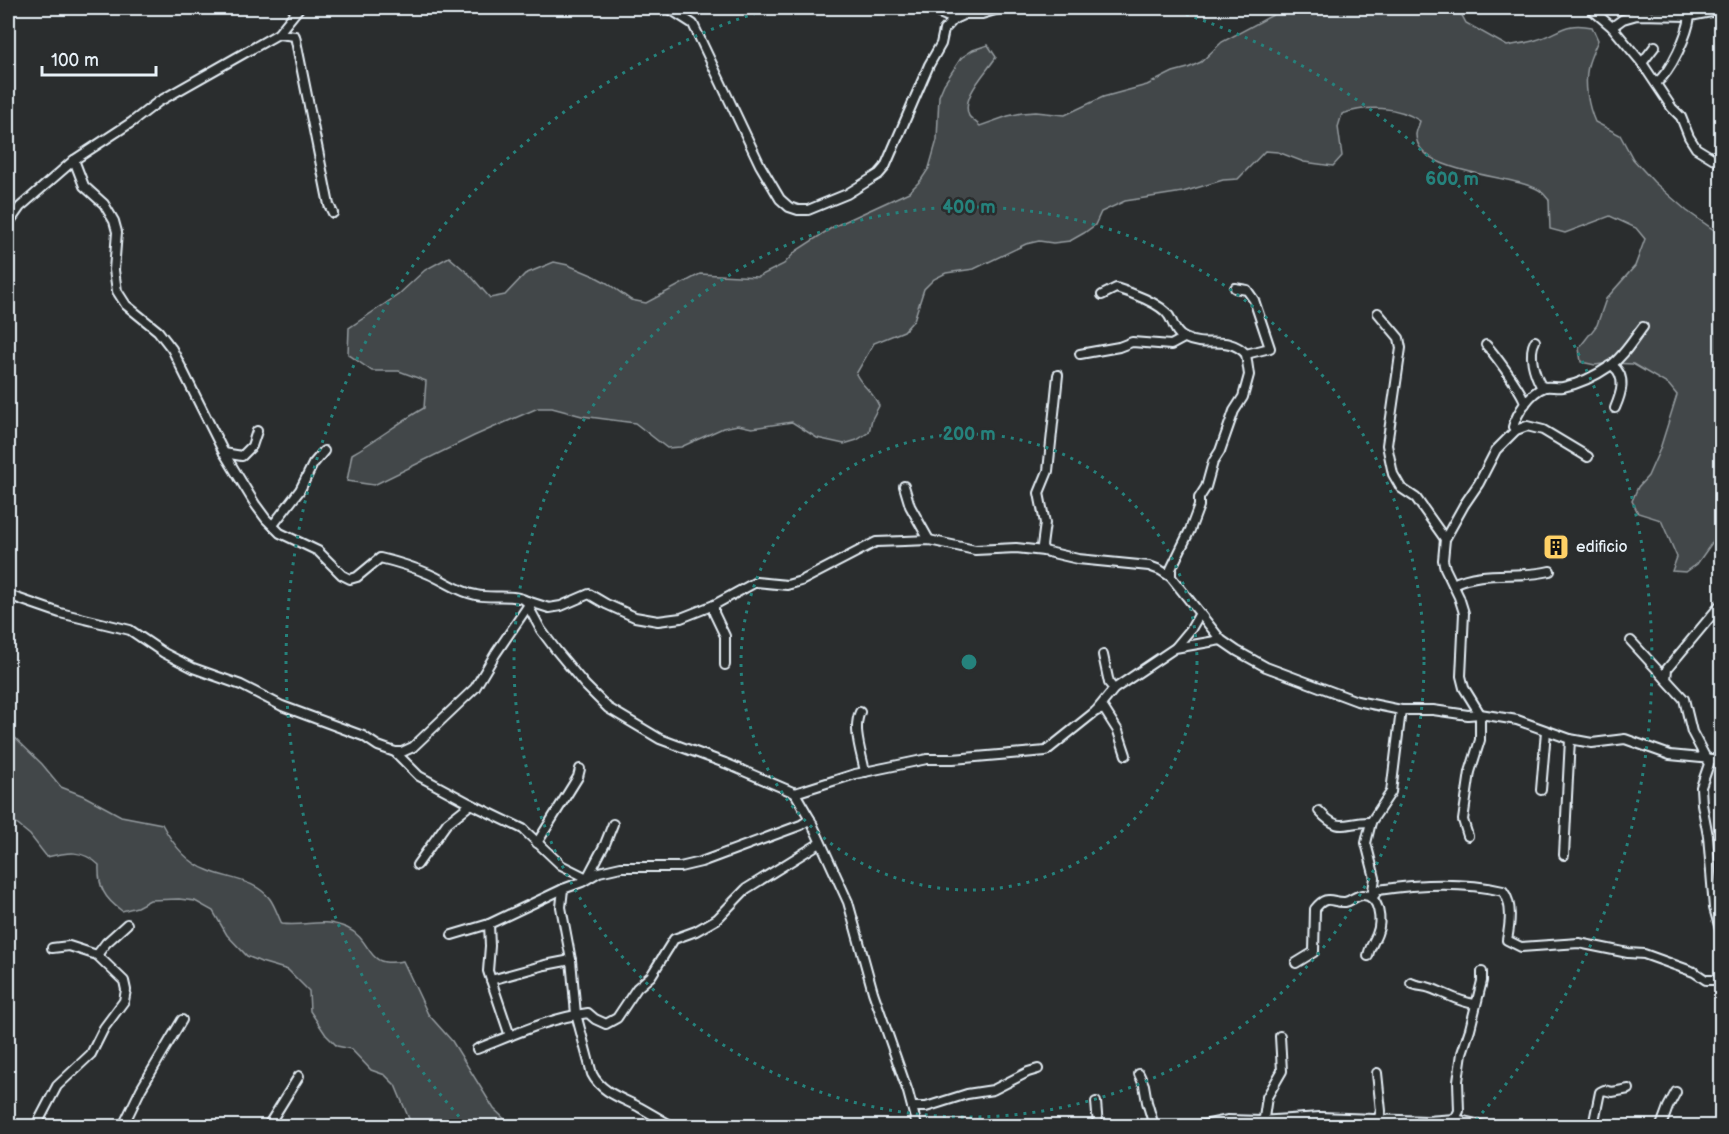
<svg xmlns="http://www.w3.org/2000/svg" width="1729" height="1134" viewBox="0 0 1729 1134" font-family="'Balsamiq Sans',sans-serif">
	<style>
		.green { fill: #424648; stroke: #959ca0; stroke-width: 1.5 }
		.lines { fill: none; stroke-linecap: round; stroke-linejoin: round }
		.minor-casing { stroke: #e8f1f8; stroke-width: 12 }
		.minor { stroke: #2a2d2e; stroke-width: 8 }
		.ring { fill: none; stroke: #25827c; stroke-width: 3; stroke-dasharray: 3 6 }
		.labels { text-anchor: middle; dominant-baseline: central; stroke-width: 5; stroke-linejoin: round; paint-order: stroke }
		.poi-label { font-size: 16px; fill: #e8f1f8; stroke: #2a2d2e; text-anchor: start }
		.centre { fill: #25827c; stroke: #2a2d2e; stroke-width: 3 }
		.ring-label { font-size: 18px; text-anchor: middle; font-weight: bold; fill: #25827c; stroke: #2a2d2e; stroke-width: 5; stroke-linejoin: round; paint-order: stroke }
	</style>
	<rect width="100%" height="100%" fill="#2a2d2e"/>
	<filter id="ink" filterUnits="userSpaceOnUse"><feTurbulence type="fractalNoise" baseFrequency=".0167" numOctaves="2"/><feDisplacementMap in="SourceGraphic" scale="12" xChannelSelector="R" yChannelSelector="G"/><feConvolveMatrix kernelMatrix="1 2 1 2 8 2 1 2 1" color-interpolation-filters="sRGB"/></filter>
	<g filter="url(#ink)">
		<g class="green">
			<path d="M1286,8H1458L1466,23L1507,46C1517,44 1527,43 1536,40C1560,33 1564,21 1592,27L1598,40C1595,48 1590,57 1588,66C1584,84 1588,106 1595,122L1620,135L1633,159L1654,182L1687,211L1721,235V530L1697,564L1686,572L1672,571L1677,557L1661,520L1638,513L1632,501L1638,487L1648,476L1660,449L1677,395L1669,385L1633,364L1610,363L1595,365L1581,362L1579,348L1597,325L1606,299L1635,266L1645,239L1636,228L1610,216L1565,233L1550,229L1549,200C1546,197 1543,192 1539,190C1513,174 1417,175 1416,135C1416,131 1419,125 1420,121C1398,106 1367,105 1342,114L1338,127L1342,156L1333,166L1304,162L1278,152L1265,151L1238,179L1223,180L1183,192L1125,201L1101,212L1095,225L1084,233L1070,241L1053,243L1039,241L1026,244L974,269L946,273L934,279L924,289L914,320L904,331L874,343L856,374C863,388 873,391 879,406L872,419L869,432L857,440L844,444L817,438L792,422L752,428L738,425L723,428L681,447L667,448L635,423L582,416L552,408H538L474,436L374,485L347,481L352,454C377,440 399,422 424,408L426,381L399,371H372L348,354L349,328L398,295L425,270L449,257L470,275L490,298L505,295L525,274L554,262L568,265L594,276L607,283L631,300L646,303L700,274L758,277L784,264L796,251L833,227L909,192L921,180L929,168L937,140L939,96L944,84L961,58L973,50L988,45L996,57C987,72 960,97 969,116C971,119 977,123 980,126L1008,116L1022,113L1036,112L1065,115L1103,97L1147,85L1173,72L1188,68L1201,62L1222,42Z"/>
			<path d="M8,731L42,764L61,787L84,796L121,816L162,824C172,843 186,862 207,870C227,879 255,879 270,899C275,906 278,916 282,924C308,927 321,917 347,928C375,941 363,969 403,961L428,1014L452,1041L494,1109L512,1126H412L395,1085L385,1075L371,1070L351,1049L337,1046L326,1035L310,1011L309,991L288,970L261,962L247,956L227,935L213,911L195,901L179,899L150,900L137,907L122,911C104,898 98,887 99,865C82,849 68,852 47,857L30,835L8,817Z"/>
		</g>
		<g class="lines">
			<g class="minor-casing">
				<g id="minor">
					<polyline points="668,8 693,24 760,165 780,199 789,207 798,210 808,210 847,194 879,174 885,167 929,65 941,44 944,30 954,19 965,14 982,14 1002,8"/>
					<polyline points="926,8 954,19"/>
					<polyline points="1590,8 1612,27 1642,63 1672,108 1681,117 1689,137 1696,148 1722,164"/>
					<polyline points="1612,27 1623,19 1637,15 1690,16 1722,10"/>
					<polyline points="278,34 295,36 329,205 333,213"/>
					<polyline points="1642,63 1655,46"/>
					<path d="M1656,83C1671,72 1688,34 1690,16"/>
					<path d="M74,160L84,186L104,204L114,221L117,232L114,270L117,291L126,305L158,331L172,349L224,453L255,504L266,519L280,533L318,551L342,575L350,579L357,577L380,558C397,562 413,567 429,574C445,581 459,592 476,595C493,599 512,593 527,601"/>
					<polyline points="8,224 20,207 74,160 132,122 158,102 278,34 299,8"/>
					<polyline points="1235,288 1247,290 1254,300 1270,348 1246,354"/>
					<path d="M1102,295L1116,288C1130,292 1162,304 1169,316C1174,324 1175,334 1185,338C1206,349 1227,334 1246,354L1249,375L1243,397L1234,411L1220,451L1213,462L1206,487L1199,498V506L1190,530L1171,569V577"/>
					<polyline points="1378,313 1399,338 1401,348 1387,445 1393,474 1401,488 1416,498 1445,539"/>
					<path d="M1535,341C1528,354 1534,373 1541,386L1545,387"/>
					<path d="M1486,345C1493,352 1525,395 1525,404"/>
					<polyline points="1080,354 1119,347 1132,342 1171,345 1184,338"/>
					<path d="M1609,366H1613C1627,377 1621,394 1615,408"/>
					<path d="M1516,430L1513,427C1517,413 1530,392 1545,387C1550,386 1557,388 1563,387C1579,384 1597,375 1610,366C1624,356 1633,340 1643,327"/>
					<polyline points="224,453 242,456 252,446 257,431"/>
					<polyline points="904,486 910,506 929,540"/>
					<polyline points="273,525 300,490 313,464 324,451"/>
					<polyline points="1044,551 1042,546 1045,523 1039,493 1048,471 1058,375"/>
					<path d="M1453,584C1483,569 1518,579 1550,571"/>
					<polyline points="8,595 60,613 130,630 164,653 193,668 241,685 282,706 363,736 378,746 395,752 402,752 413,747 475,688 496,653 528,606 527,601 549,608 561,606 589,594 606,604 635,617 658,621 681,618 714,605 756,582 787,585 801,581 876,542 904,541 929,540 975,550 1016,548 1044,551 1078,559 1149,566 1160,570 1171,577 1221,640 1237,651 1266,667 1357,701 1401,710 1433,710 1468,715 1480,714 1517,720 1570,739 1592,743 1625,739 1670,755 1722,760"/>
					<polyline points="714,605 714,613 725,636 725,665"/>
					<polyline points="528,606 541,630 556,650 585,685 608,708 660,739 725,763 795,793 855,774 927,759 953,759 1046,751 1096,711 1114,689 1175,648 1221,640"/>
					<polyline points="1631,641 1684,699 1692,732 1709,764 1701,787 1702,804 1708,836 1714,908 1722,936"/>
					<polyline points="1176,647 1191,629 1199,615"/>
					<polyline points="1103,655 1109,683 1114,689"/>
					<polyline points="1666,679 1667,669 1722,603"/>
					<polyline points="1096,711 1104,709 1118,731 1126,755"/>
					<path d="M860,712C852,729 862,755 865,772"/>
					<polyline points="395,752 419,776 471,804 523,829 561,865 587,878 605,844 613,824"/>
					<polyline points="1541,790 1546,731"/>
					<polyline points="795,793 810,819 848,902 873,992 908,1092 917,1126"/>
					<path d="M1319,811C1341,835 1345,821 1371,822"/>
					<polyline points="1468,836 1463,820 1470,772 1480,740 1480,714 1464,688 1461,676 1464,613 1459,597 1445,568 1443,560 1445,539 1464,505 1479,483 1496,450 1516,430 1527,426 1543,430 1588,457"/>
					<polyline points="537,843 578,777 580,769"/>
					<polyline points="1564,855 1570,739"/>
					<polyline points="417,865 447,823 471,804"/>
					<polyline points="1372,896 1375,878 1366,843 1371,822 1391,792 1401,710"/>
					<path d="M1372,898L1378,890C1418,884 1464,882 1503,891C1513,904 1510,924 1507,940L1521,947L1579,943L1628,953L1644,954L1694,972L1706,980H1722"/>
					<polyline points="489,924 490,946 488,971 491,980 545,965 571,960"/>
					<polyline points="452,935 489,924 563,889"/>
					<polyline points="97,955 106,943 127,924"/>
					<path d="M1296,963L1314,952L1315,909C1327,893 1332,903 1345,902C1351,901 1356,895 1363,895C1380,895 1382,922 1377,934C1374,942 1369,948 1368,956"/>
					<polyline points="491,980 510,1036"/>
					<path d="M1411,983C1418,987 1423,985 1430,988C1445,993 1458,1002 1475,1004"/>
					<path d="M477,1049C513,1035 549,1018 588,1013L595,1019L606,1024L617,1018L637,988L651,976L674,939L696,931L717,919L746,889L820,843"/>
					<polyline points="1139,1074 1144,1085 1147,1102 1154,1126"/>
					<polyline points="1096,1102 1098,1126"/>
					<polyline points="912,1107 926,1107 967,1094 993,1090 1028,1072 1038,1069"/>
					<polyline points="1455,1119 1459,1111 1458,1081 1462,1053 1470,1029 1482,981 1482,972"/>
					<polyline points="1261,1121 1264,1118 1267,1097 1282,1071 1280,1036"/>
					<polyline points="36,1126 57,1086 91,1054 104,1028 124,1001 126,990 124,981 97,955 69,946 52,948"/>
					<polyline points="123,1126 141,1089 182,1020"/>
					<polyline points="268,1126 299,1076"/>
					<path d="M672,1126C661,1120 650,1113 639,1107C621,1098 601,1092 592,1074L576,1014L571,960L561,907L563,889L582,882L599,872L621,867H680L701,862L801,825L810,819"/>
					<polyline points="1199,1126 1228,1120 1261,1121 1320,1117 1427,1121 1455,1119 1485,1126 1498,1126"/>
					<polyline points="1376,1126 1381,1111 1377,1073"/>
					<polyline points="1593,1126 1600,1092 1604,1090 1612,1092 1629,1089"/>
					<polyline points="1661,1126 1668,1107 1676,1092"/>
				</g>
			</g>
			<use href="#minor" class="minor"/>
		</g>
	</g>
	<g class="ring">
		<circle cx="969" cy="662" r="228"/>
		<circle cx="969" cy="662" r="455"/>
		<path d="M465 1123A683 683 0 0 1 769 9M1169 9A683 683 0 0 1 1473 1123"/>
	</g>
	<defs>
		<g id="building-square" transform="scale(1.35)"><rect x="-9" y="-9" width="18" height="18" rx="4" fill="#ffd166" stroke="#2a2d2e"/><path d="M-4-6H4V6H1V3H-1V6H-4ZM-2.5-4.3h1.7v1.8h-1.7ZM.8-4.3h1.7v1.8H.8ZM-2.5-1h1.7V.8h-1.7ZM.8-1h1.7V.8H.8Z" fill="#111"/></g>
	</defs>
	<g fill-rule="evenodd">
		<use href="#building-square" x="1556" y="547"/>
	</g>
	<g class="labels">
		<g class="poi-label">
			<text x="1576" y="547">edificio</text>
		</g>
	</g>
	<circle cx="969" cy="662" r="9" class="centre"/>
	<g class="ring-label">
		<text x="1452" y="185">600 m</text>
		<text x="969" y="213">400 m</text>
		<text x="969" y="440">200 m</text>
	</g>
	<rect width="1729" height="1134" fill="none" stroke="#2a2d2e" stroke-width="30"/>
	<rect x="15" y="15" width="1699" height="1104" fill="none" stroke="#e8f1f8" stroke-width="2" filter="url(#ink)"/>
	<path d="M42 66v9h114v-9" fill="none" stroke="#e8f1f8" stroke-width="3"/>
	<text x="51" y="66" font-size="18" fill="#e8f1f8" stroke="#2a2d2e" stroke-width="4.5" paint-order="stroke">100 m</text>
</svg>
